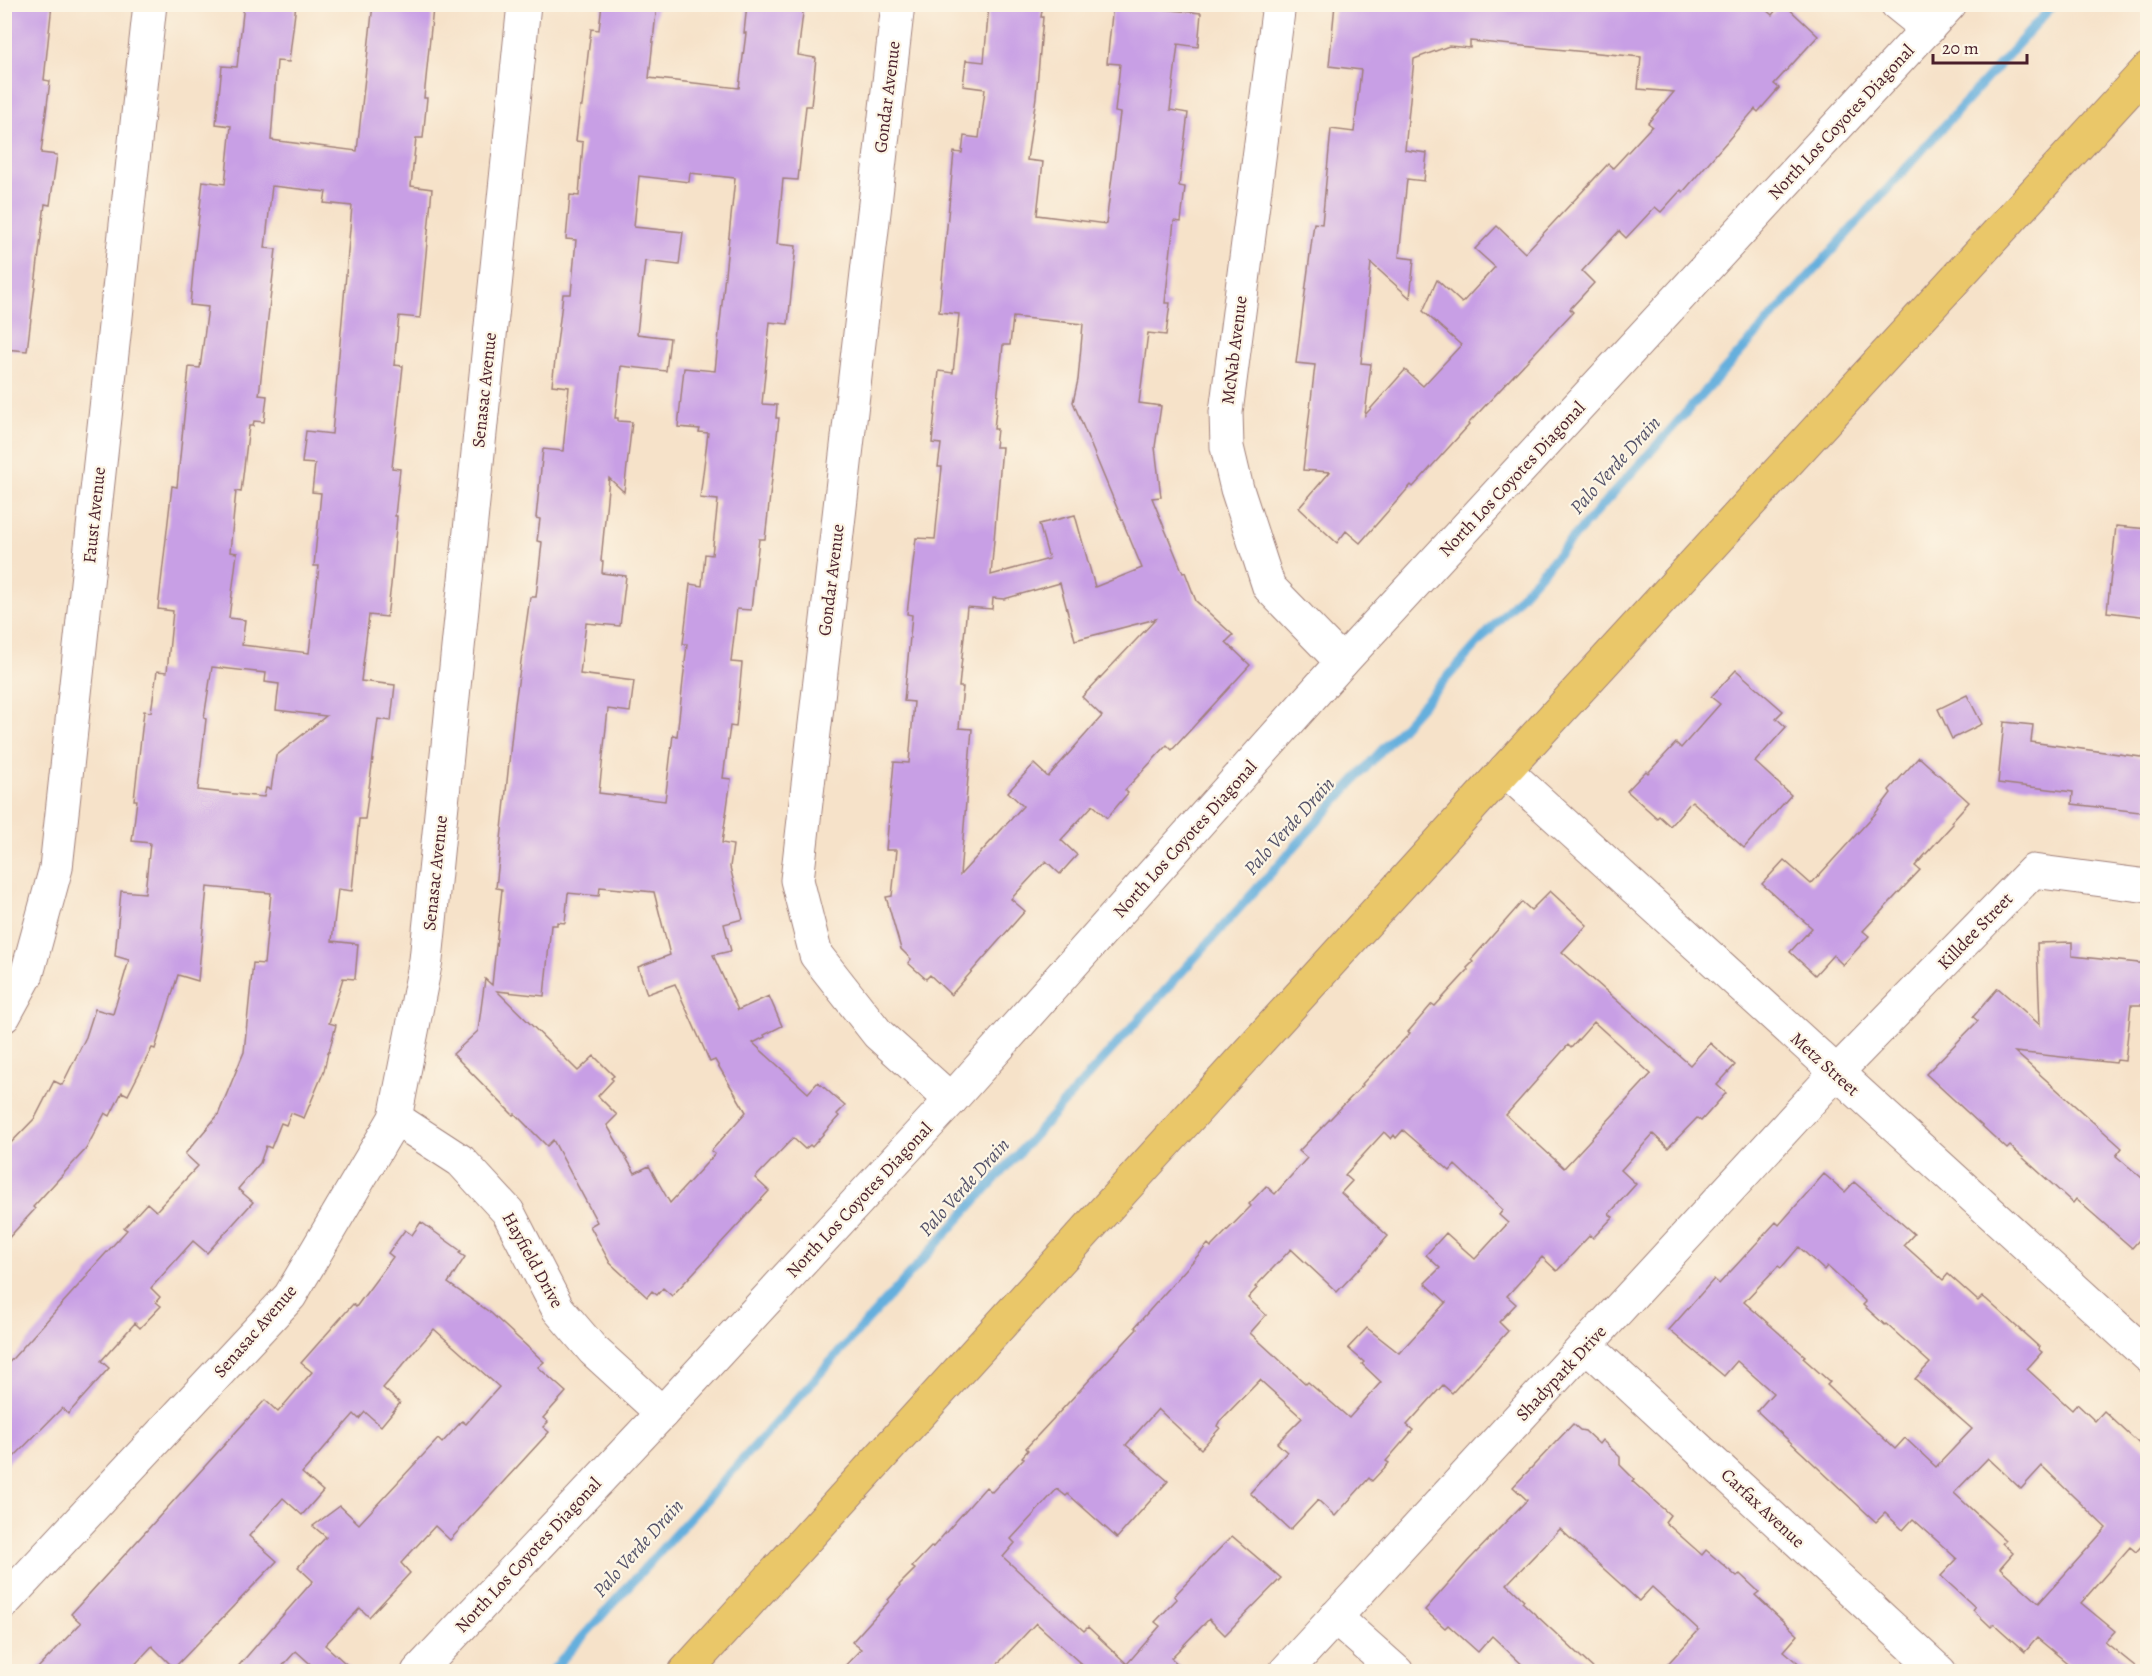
<svg xmlns="http://www.w3.org/2000/svg" width="2152" height="1676" viewBox="0 0 2152 1676" font-family="Alegreya,serif">
	<style>
		.lines { fill: none; stroke-linecap: round; stroke-linejoin: round }
		.stream { stroke: #65afdd; stroke-width: 9 }
		.building { fill: #c89fe5; fill-rule: evenodd }
		.minor-casing { stroke: #a0807a; stroke-width: 35 }
		.major-casing { stroke: #a0807a; stroke-width: 35 }
		.minor { stroke: #fff; stroke-width: 33 }
		.major { stroke: #eac769; stroke-width: 33 }
		.labels { text-anchor: middle; dominant-baseline: central; stroke-width: 4.5; stroke-linejoin: round; paint-order: stroke }
		.street-label { font-size: 18px; fill: #4a1f2b; stroke: #fcf5e5 }
		.water-label { font-size: 20px; font-style: italic; fill: #535169; stroke: #fcf5e5 }
	</style>
	<rect width="100%" height="100%" fill="#fcf5e5"/>
	<filter id="ink" filterUnits="userSpaceOnUse"><feTurbulence type="fractalNoise" baseFrequency=".0167" numOctaves="2"/><feDisplacementMap in="SourceGraphic" scale="12" xChannelSelector="R" yChannelSelector="G"/><feConvolveMatrix kernelMatrix="1 2 1 2 8 2 1 2 1" color-interpolation-filters="sRGB"/></filter>
	<filter id="wash" filterUnits="userSpaceOnUse"><feTurbulence type="fractalNoise" baseFrequency=".008" numOctaves="4" result="noise"/><feDisplacementMap in="SourceGraphic" scale="24" xChannelSelector="R" yChannelSelector="G"/><feGaussianBlur stdDeviation="1.35" result="paint"/><feColorMatrix in="noise" values="0 0 0 0 0 0 0 0 0 0 0 0 0 0 0 0 0 1.4 0 .05"/><feComposite in="paint" operator="in"/></filter>
	<g filter="url(#wash)">
		<rect width="100%" height="100%" fill="#f6e2c9"/>
		<g class="lines">
			<polyline class="stream" points="551,1672 2054,4"/>
		</g>
		<g id="blocks">
			<g class="building">
				<polygon points="4,4 52,4 44,80 50,81 41,153 57,155 50,205 45,204 27,351 4,349"/>
				<path d="M244,4H296L289,62L277,61L271,140L357,151L373,4H402L433,8L424,98H427L423,138H416L411,186L432,189L420,318L399,316L394,365L403,366L392,468L400,469L395,516H397L391,585L387,617L369,615L361,681L395,685L391,721L378,719L365,819H359L352,891L338,889L332,941L358,944L355,979L343,978L329,1023L336,1025L329,1052H328L324,1071L304,1118L291,1113L286,1125L281,1123L271,1148L266,1146L260,1163L238,1189L253,1202L207,1253L193,1241L151,1288L160,1297L156,1302L161,1306L140,1328L135,1323L101,1361L109,1368L68,1414L62,1408L4,1467V1368L88,1275L87,1274L127,1230L124,1228L147,1203L156,1211L198,1166L185,1154L218,1115L244,1052L253,963L264,964L271,893L207,887L198,981L178,975L155,1049L152,1048L128,1095L122,1092L110,1116L105,1113L86,1149L33,1207L35,1209L4,1243V1150L35,1118L54,1081L62,1085L86,1037L95,1009L113,1014L129,960L115,956L121,891L145,893L150,843L132,841L137,800H134L144,711L151,712L157,671L167,672L173,611L158,609L172,486L177,487L189,367L200,368L208,307L190,305L195,250L203,181L225,184L231,126L216,124L222,66L237,67ZM272,186L326,192L324,203L352,206L332,434L306,431L302,463L315,464L312,492L321,493L314,566H319L309,653L242,645L245,620L229,618L237,553L230,552L236,491L241,492L249,426H253L254,421L264,422L267,396L259,395L276,249L265,248ZM212,667L266,673L265,682L279,684L276,710L326,716L276,756L271,789L266,788L264,797L198,790L206,719L204,718Z"/>
				<path d="M602,4H657L649,78L739,88L746,33H744L747,4H804L798,55L816,58L811,106H806L798,180L783,179L777,244L796,246L788,324L770,322L762,404L777,405L776,418H779L765,539H759L751,610L737,609L731,662L742,663L736,727L730,726L723,778L731,779L722,843L733,845L730,867L743,919L724,924L731,951L713,955L738,1010L769,996L782,1026L764,1035L765,1037L753,1043L808,1093L818,1082L845,1106L837,1114L839,1116L812,1147L810,1145L805,1149L793,1138L755,1178L769,1191L672,1296L663,1288L657,1295L652,1291L647,1297L610,1263L590,1226L597,1222L553,1140L547,1146L515,1114L513,1115L453,1054L478,1031L485,979L492,985L502,889L496,888L515,704L530,597H536L542,542L537,541L540,519L536,518L543,449L563,451L569,387L552,385L563,294H571L576,240L566,239L570,195L579,196L583,142L576,141L580,106H582L591,29L599,30ZM690,173L735,178L715,371L684,368L678,427L700,429L699,432L708,433L700,498L718,500L712,555L705,554L702,586L690,584L683,644H687L677,736L673,735L665,801L599,793L608,709L630,712L634,681L580,674L586,623L620,626L626,576L602,573L603,561H601L609,478L624,492L632,422L618,421V418H615L621,366L666,371L670,338L637,334L645,261L679,265L683,232L634,227L639,176L689,182ZM600,887L654,892L670,955L638,967L647,994L675,984L710,1062L715,1060L746,1112L711,1151L715,1154L670,1203L649,1166L635,1173L607,1125L617,1115L598,1096L613,1080L611,1078L614,1076L594,1056L578,1071L497,991L544,996L551,925H557V922L565,923L568,893L599,896Z"/>
				<path d="M989,4H1043L1041,17H1043L1036,97L1027,160L1043,162L1037,215L1106,224L1120,113L1115,112L1120,64L1107,63L1113,4H1142V7L1201,13L1198,47L1178,44L1170,110L1188,113L1179,186L1185,187L1181,222L1174,221L1165,303H1170L1166,335L1148,333L1139,403L1161,406L1155,447L1161,497L1152,498L1183,573L1185,572L1196,601L1233,635L1226,642L1250,665L1172,750L1167,745L1125,790L1128,793L1107,818L1093,805L1061,840L1077,855L1060,874L1046,861L1011,899L1025,911L951,995L930,975L926,979L908,963L911,959L901,949L886,897L892,896L897,850H886L894,762L909,763L914,702L904,701L912,615L907,614L916,538L935,539L942,467H938L941,444L932,443L939,371L953,373L959,314L939,312L954,152L962,153L964,136L979,138L985,89L963,86L966,60L984,62ZM1013,317L1083,324L1078,380L1073,402L1142,568L1095,587L1075,515L1039,524L1049,559L991,575L1002,447H995L997,429H994L1003,345H1010ZM1060,583L1075,640L1156,619L1082,697L1102,716L1048,777L1034,764L1008,792L1023,806L960,875L972,729L959,728L963,687H959L967,607L992,609L993,598L1004,599Z"/>
				<path d="M1335,4H1759L1772,15L1781,4H1784L1818,36L1774,84L1779,88L1758,112L1755,109L1683,192L1681,190L1661,212L1655,207L1626,238L1619,231L1582,271L1594,283L1570,309L1573,312L1468,424L1469,425L1413,487L1411,485L1360,543L1346,531L1337,543L1299,508L1330,472L1303,470L1315,365L1296,363L1314,223L1322,224L1331,129L1354,132L1361,70L1329,66ZM1470,41L1641,57L1638,89L1674,92L1648,123L1652,126L1613,168L1608,164L1525,253L1497,226L1475,249L1495,267L1462,303L1437,280L1423,311L1461,345L1423,386L1405,370L1365,415L1371,364L1361,363L1371,263L1410,298L1414,259L1399,257L1407,179L1424,181L1427,153L1405,150L1414,59L1449,46L1470,48Z"/>
				<polygon points="2116,526 2148,529 2148,617 2107,612"/>
				<polygon points="1736,670 1783,711 1776,718 1786,727 1755,762 1791,795 1744,848 1692,801 1670,826 1659,816 1657,818 1627,791 1646,771 1648,773 1676,743 1681,748 1720,704 1711,697"/>
				<polygon points="1967,695 1982,724 1952,739 1938,709"/>
				<polygon points="2004,722 2033,725 2031,742 2148,758 2148,813 2072,804 2073,792 1998,783"/>
				<polygon points="1919,757 1969,802 1951,822 1953,824 1915,866 1920,870 1863,931 1869,936 1843,965 1833,955 1815,975 1790,952 1812,928 1762,884 1784,860 1811,884 1875,814 1891,793 1889,790"/>
				<path d="M1550,891L1587,925L1562,952L1690,1065L1710,1043L1735,1065L1717,1085L1726,1093L1701,1121L1697,1118L1668,1148L1653,1134L1621,1170L1636,1184L1609,1214L1613,1217L1593,1238L1590,1235L1557,1271L1542,1257L1507,1296L1516,1304L1499,1322L1508,1331L1452,1393L1443,1385L1407,1425L1413,1430L1386,1461L1389,1463L1372,1481L1369,1478L1335,1516L1318,1500L1290,1530L1250,1493L1287,1452L1277,1443L1302,1418L1260,1380L1219,1422L1217,1426L1220,1428L1201,1449L1158,1409L1126,1445L1168,1481L1117,1538L1068,1494L1066,1496L1057,1489L1011,1539L1015,1543L1003,1557L1084,1631L1088,1627L1127,1664L1160,1626L1155,1622L1177,1599L1174,1596L1232,1536L1281,1578L1225,1635L1209,1619L1171,1658L1186,1671H1089L1036,1623L991,1671H840L861,1649L852,1642L889,1601L888,1600L900,1586L899,1585L915,1569L912,1567L932,1546L933,1547L986,1487L992,1492L1024,1458L1022,1457L1028,1450L1026,1448L1137,1329L1135,1327L1208,1244L1211,1247L1251,1206L1249,1204L1266,1186L1275,1194L1307,1158L1299,1151L1363,1085L1362,1084L1410,1033L1408,1032L1432,1004L1435,1006L1468,970L1467,968L1473,962L1471,960L1522,902L1531,910ZM1594,1022L1651,1074L1564,1168L1506,1115L1568,1045L1571,1048ZM1403,1130L1450,1171L1455,1165L1503,1210L1499,1215L1508,1223L1475,1259L1446,1233L1426,1255L1440,1268L1425,1283L1446,1302L1399,1353L1367,1328L1348,1348L1364,1362L1362,1364L1381,1382L1349,1418L1308,1382L1306,1384L1250,1333L1266,1315L1248,1298L1257,1288L1255,1287L1291,1249L1337,1292L1368,1259L1388,1236L1341,1193L1352,1181L1345,1175L1384,1132L1391,1139L1394,1135L1396,1138Z"/>
				<polygon points="2072,942 2072,956 2148,964 2148,1005 2131,1005 2125,1061 2117,1060 2116,1063 2015,1052 2122,1148 2116,1156 2148,1183 2148,1230 2132,1248 2076,1199 2073,1203 2010,1146 2007,1149 1926,1074 1978,1021 1973,1017 1998,988 2040,1025 2037,943"/>
				<path d="M1824,1174L1845,1192L1854,1182L1914,1234L1904,1245L1943,1280L1948,1274L1978,1301L1982,1297L1986,1299L2039,1347L2038,1349L2042,1352L2027,1369L2072,1410L2077,1404L2095,1421L2104,1411L2148,1452V1539L2136,1552L2130,1547L2081,1603L2115,1631L2105,1642L2141,1671H2077L2037,1638L2025,1652L1994,1624L1991,1627L1973,1610L1975,1607L1941,1576L1957,1559L1913,1519L1903,1530L1885,1513L1876,1522L1757,1411L1773,1393L1737,1361L1724,1376L1669,1330L1714,1279L1719,1284L1776,1222L1779,1225ZM1799,1247L1824,1270L1827,1266L1866,1302L1863,1305L1885,1325L1886,1324L1930,1363L1915,1379L1972,1429L1936,1467L1905,1438L1895,1449L1827,1385L1830,1382L1803,1358L1805,1356L1744,1302L1778,1266L1781,1268ZM1988,1458L2021,1489L2042,1466L2106,1528L2039,1603L2000,1568L2013,1553L2002,1543L2005,1540L1954,1493Z"/>
				<polygon points="421,1222 461,1251 459,1253 465,1257 448,1283 491,1313 544,1362 538,1367 566,1392 543,1418 548,1422 543,1427 549,1432 450,1540 435,1526 401,1563 410,1573 369,1617 360,1608 325,1645 354,1671 318,1671 296,1651 278,1671 234,1671 313,1581 298,1567 326,1537 313,1526 340,1506 359,1524 438,1439 442,1443 462,1421 466,1424 499,1387 434,1329 383,1388 400,1403 381,1426 365,1412 359,1419 354,1414 302,1473 323,1491 302,1515 283,1498 249,1536 277,1561 174,1668 152,1646 129,1671 35,1671 81,1623 71,1614 265,1400 278,1412 312,1372 301,1363 353,1304 356,1307 393,1257 388,1253 405,1230 412,1235"/>
				<polygon points="1573,1424 1580,1430 1585,1431 1599,1444 1602,1440 1620,1457 1620,1465 1634,1479 1632,1481 1670,1515 1665,1522 1702,1555 1706,1550 1737,1577 1740,1574 1759,1592 1755,1595 1798,1635 1784,1651 1808,1671 1661,1671 1699,1630 1652,1587 1639,1601 1560,1529 1507,1584 1524,1600 1522,1602 1596,1671 1529,1671 1492,1636 1478,1652 1448,1625 1445,1628 1425,1610 1468,1561 1527,1500 1513,1487"/>
			</g>
		</g>
	</g>
	<g filter="url(#ink)">
		<use href="#blocks" fill-opacity="0" stroke="#a0807a" stroke-width="1.5"/>
		<g class="lines">
			<g class="minor-casing">
				<g id="minor">
					<polyline points="898,4 797,880 816,955 878,1034 951,1100"/>
					<polyline points="1279,4 1226,412 1227,447 1237,489 1269,587 1342,662"/>
					<polyline points="1897,4 1928,29"/>
					<polyline points="1505,770 2148,1356"/>
					<polyline points="4,1016 27,974 56,868 150,4"/>
					<polyline points="395,1118 461,1161 508,1212 558,1309 593,1350 662,1413"/>
					<polyline points="1586,1345 1940,1672"/>
					<polyline points="4,1602 290,1296 395,1118 426,960 524,4"/>
					<polyline points="1335,1617 1397,1672"/>
					<polyline points="418,1672 662,1413 951,1100 1342,662 1950,4"/>
					<polyline points="1285,1672 1836,1073 2033,871 2148,886"/>
				</g>
			</g>
			<g class="major-casing">
				<polyline id="major" points="685,1672 1505,770 2148,69"/>
			</g>
			<use href="#minor" class="minor"/>
			<use href="#major" class="major"/>
		</g>
	</g>
	<g class="labels">
		<g class="street-label">
			<text transform="translate(887 97) rotate(-83)">Gondar Avenue</text>
			<text transform="translate(1841 122) rotate(-47)">North Los Coyotes Diagonal</text>
			<text transform="translate(1234 350) rotate(-83)">McNab Avenue</text>
			<text transform="translate(484 390) rotate(-84)">Senasac Avenue</text>
			<text transform="translate(1512 479) rotate(-47)">North Los Coyotes Diagonal</text>
			<text transform="translate(94 515) rotate(-84)">Faust Avenue</text>
			<text transform="translate(831 580) rotate(-83)">Gondar Avenue</text>
			<text transform="translate(1185 839) rotate(-48)">North Los Coyotes Diagonal</text>
			<text transform="translate(435 873) rotate(-84)">Senasac Avenue</text>
			<text transform="translate(1975 931) rotate(-46)">Killdee Street</text>
			<text transform="translate(1825 1064) rotate(42)">Metz Street</text>
			<text transform="translate(859 1200) rotate(-47)">North Los Coyotes Diagonal</text>
			<text transform="translate(533 1260) rotate(61)">Hayfield Drive</text>
			<text transform="translate(255 1331) rotate(-49)">Senasac Avenue</text>
			<text transform="translate(1561 1373) rotate(-47)">Shadypark Drive</text>
			<text transform="translate(1763 1508) rotate(43)">Carfax Avenue</text>
			<text transform="translate(528 1555) rotate(-47)">North Los Coyotes Diagonal</text>
		</g>
		<g class="water-label">
			<text transform="translate(1615 465) rotate(-48)">Palo Verde Drain</text>
			<text transform="translate(1289 826) rotate(-48)">Palo Verde Drain</text>
			<text transform="translate(964 1187) rotate(-48)">Palo Verde Drain</text>
			<text transform="translate(638 1548) rotate(-48)">Palo Verde Drain</text>
		</g>
	</g>
	<rect width="2152" height="1676" fill="none" stroke="#fcf5e5" stroke-width="24"/>
	<path d="M1933 54v9h94v-9" fill="none" stroke="#4a1f2b" stroke-width="3"/>
	<text x="1942" y="54" font-size="18" fill="#4a1f2b" stroke="#fcf5e5" stroke-width="4.5" paint-order="stroke">20 m</text>
</svg>
